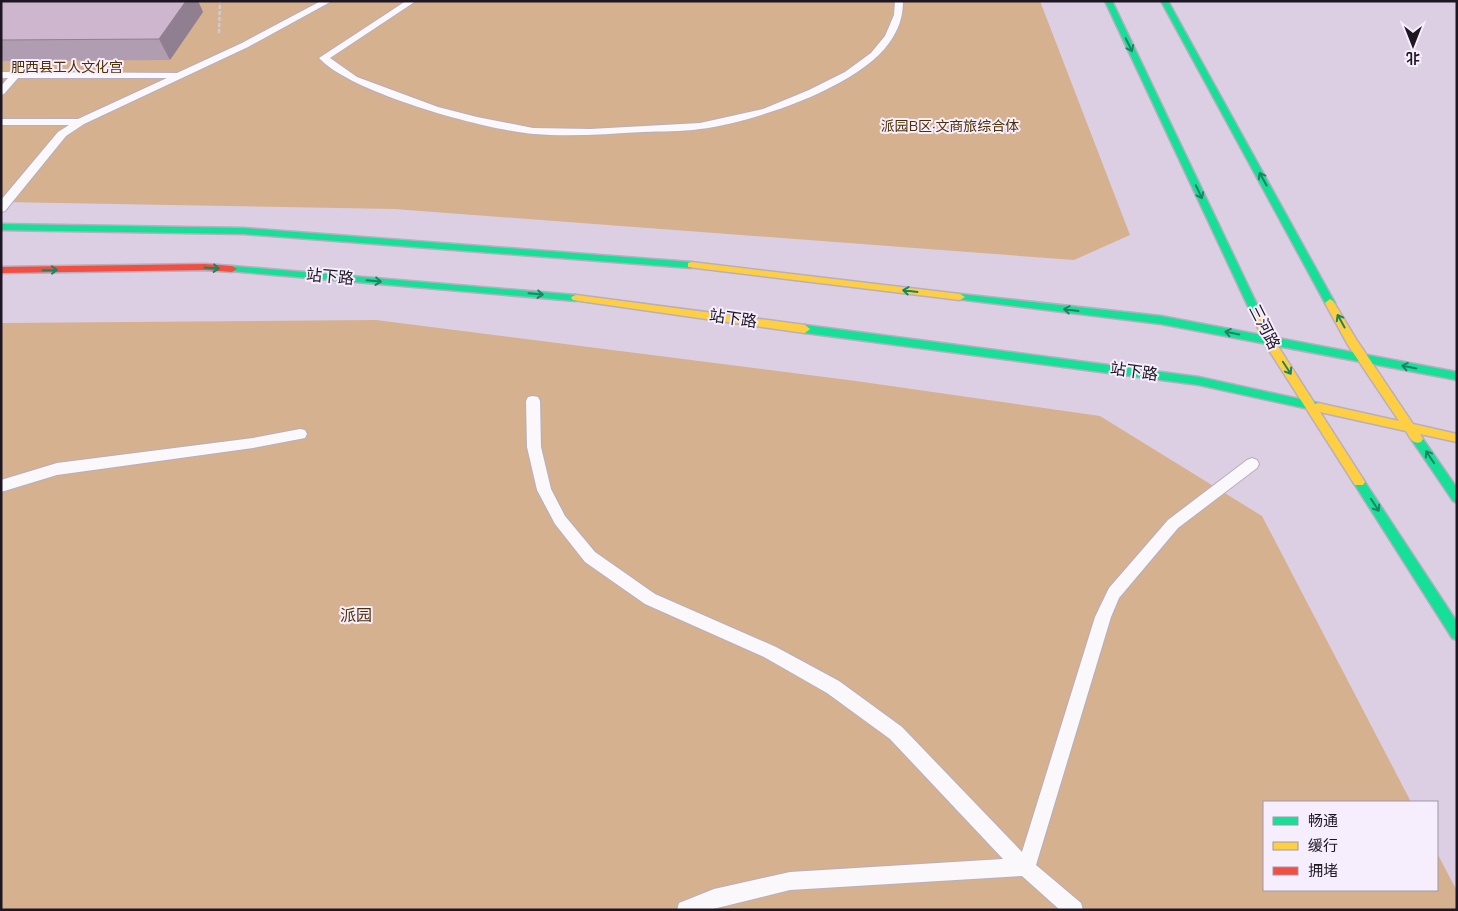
<svg xmlns="http://www.w3.org/2000/svg" width="1458" height="911" viewBox="0 0 1458 911" font-family="'Nunito Sans','Noto Sans SC',sans-serif">
	<style>
		.green { fill: #d5b190 }
		.lines { fill: none; stroke-linecap: round; stroke-linejoin: round }
		.lane-casing { stroke: #b8aebe; stroke-width: 2 }
		.fast-casing { stroke: #b8aebe; stroke-width: 3 }
		.slow-casing { stroke: #b8aebe; stroke-width: 3 }
		.jam-casing { stroke: #b8aebe; stroke-width: 3 }
		.path { stroke: #cecad0; stroke-width: 2.5; stroke-dasharray: 4 2; stroke-linecap: butt }
		.lane { fill: #faf8fb; fill-rule: evenodd }
		.fast { fill: #16e098; fill-rule: evenodd }
		.slow { fill: #ffcf43; fill-rule: evenodd }
		.jam { fill: #f24e42; fill-rule: evenodd }
		.wall { fill: #b09db1 }
		.shaded-wall { fill: #907f90 }
		.building { fill: #cdb6ce; stroke: #907f90 }
		.oneway { stroke: #1a8563 }
		.labels { text-anchor: middle; dominant-baseline: central; stroke-width: 4; stroke-linejoin: round; paint-order: stroke }
		.far-park-label { font-size: 14px; fill: #4d2f01; stroke: #f7eefd }
		.street-label { font-size: 16px; fill: #1e1623; stroke: #f7eefd }
		.park-label { font-size: 16px; fill: #4d2f01; stroke: #f7eefd }
	</style>
	<rect width="100%" height="100%" fill="#dccfe4"/>
	<g class="green">
		<polygon points="1,1 1040,1 1130,235 1074,260 394,209 1,202"/>
		<polygon points="376,320 856,381 1100,416 1262,516 1411,802 1264,802 1264,890 1437,890 1437,853 1457,891 1457,910 1,910 1,323"/>
	</g>
	<g class="lines">
		<g class="lane-casing">
			<g id="lane">
				<polygon points="321,1 332,1 248,47 84,124 66,136 5,211 1,212 1,200 58,132 69,125 1,125 1,119 78,119 167,78 18,78 4,94 1,95 1,86 8,78 1,78 1,72 12,72 22,61 25,60 30,63 22,72 177,73 242,43"/>
				<path d="M406,1H416L330,58L357,77L438,107L477,117L533,128L590,129L700,123L763,109L809,90L845,72L871,53L885,36L894,15L895,1H903C903,14 900,26 893,37C865,86 754,122 700,129C681,132 662,131 643,132C607,134 570,137 534,134C485,130 351,93 319,58Z"/>
				<polygon points="533,396 538,397 540,401 541,447 551,489 565,516 595,552 655,594 776,647 839,681 902,727 1022,852 1095,617 1109,588 1168,520 1247,460 1252,458 1257,460 1259,464 1257,468 1178,528 1119,598 1111,617 1036,865 1081,903 1083,910 1060,910 1022,876 790,890 709,910 677,910 679,903 714,889 790,872 1003,859 890,739 827,693 764,657 645,604 585,562 555,524 537,490 527,447 526,401 528,397"/>
				<polygon points="300,429 305,430 307,434 305,438 300,439 253,448 57,475 1,492 1,480 57,463 253,438"/>
			</g>
		</g>
		<g class="fast-casing">
			<g id="fast">
				<polygon points="1105,1 1112,1 1263,317 1262,320 1254,320 1253,317"/>
				<polygon points="1161,1 1168,1 1335,303 1333,305 1327,305 1325,303"/>
				<polygon points="1,224 244,228 691,262 696,265 691,268 244,234 1,230"/>
				<polygon points="232,266 576,295 581,298 576,301 229,271 229,267"/>
				<polygon points="960,294 1161,316 1457,372 1457,380 1161,324 957,299 955,297"/>
				<polygon points="805,325 1199,377 1318,403 1323,407 1318,411 1199,385 805,333 800,329"/>
				<polygon points="1417,435 1421,436 1457,488 1457,503 1453,501 1413,442 1411,439 1413,436"/>
				<polygon points="1359,477 1363,479 1457,622 1457,640 1452,638 1355,485 1353,482 1355,479"/>
			</g>
		</g>
		<g class="slow-casing">
			<g id="slow">
				<polygon points="691,262 960,294 965,297 960,300 688,267 688,263"/>
				<polygon points="576,295 805,325 810,329 805,333 573,300 571,298 573,296"/>
				<path d="M1330,299L1333,301L1356,339L1413,424L1457,434V442L1420,434L1423,439L1421,442C1412,445 1410,437 1406,431L1320,412L1365,482L1363,485H1355L1265,344L1253,317L1254,314H1262L1274,340L1315,404L1318,403L1399,421L1348,345L1325,303Z"/>
			</g>
		</g>
		<g class="jam-casing">
			<polygon id="jam" points="205,264 232,266 237,269 232,272 205,270 1,273 1,267"/>
		</g>
		<polyline class="path" points="219,33 220,1"/>
		<use href="#lane" class="lane"/>
		<use href="#fast" class="fast"/>
		<use href="#slow" class="slow"/>
		<use href="#jam" class="jam"/>
	</g>
	<polygon class="wall" points="1,1 198,1 203,12 170,60 1,61"/>
	<polygon class="shaded-wall" points="186,1 198,1 203,12 170,60 159,39"/>
	<polygon class="building" points="1,1 186,1 159,39 1,40"/>
	<defs><path id="oneway-shaft" d="M-6 0H5M1.5-3L5.5 0L1.5 3" fill="none" stroke-width="1.6" stroke-linecap="round" stroke-linejoin="round" transform="scale(1.25)"/></defs>
	<g class="oneway">
		<use href="#oneway-shaft" transform="translate(1129 45) rotate(64)"/>
		<use href="#oneway-shaft" transform="translate(1263 179) rotate(-119)"/>
		<use href="#oneway-shaft" transform="translate(1199 192) rotate(65)"/>
		<use href="#oneway-shaft" transform="translate(212 268) rotate(4)"/>
		<use href="#oneway-shaft" transform="translate(50 270) rotate(-1)"/>
		<use href="#oneway-shaft" transform="translate(374 281) rotate(5)"/>
		<use href="#oneway-shaft" transform="translate(910 291) rotate(-173)"/>
		<use href="#oneway-shaft" transform="translate(536 294) rotate(5)"/>
		<use href="#oneway-shaft" transform="translate(1071 310) rotate(-173)"/>
		<use href="#oneway-shaft" transform="translate(1341 321) rotate(-119)"/>
		<use href="#oneway-shaft" transform="translate(1232 333) rotate(-169)"/>
		<use href="#oneway-shaft" transform="translate(1409 367) rotate(-169)"/>
		<use href="#oneway-shaft" transform="translate(1287 368) rotate(57)"/>
		<use href="#oneway-shaft" transform="translate(1430 457) rotate(-124)"/>
		<use href="#oneway-shaft" transform="translate(1375 505) rotate(57)"/>
	</g>
	<g class="labels">
		<g class="far-park-label">
			<text x="67" y="67">肥西县工人文化宫</text>
			<text x="950" y="126">派园B区·文商旅综合体</text>
		</g>
		<g class="street-label">
			<text transform="translate(330 277) rotate(5)">站下路</text>
			<text transform="translate(733 319) rotate(8)">站下路</text>
			<text transform="translate(1264 327) rotate(63)">三河路</text>
			<text transform="translate(1134 372) rotate(8)">站下路</text>
		</g>
		<g class="park-label">
			<text x="356" y="616">派园</text>
		</g>
	</g>
	<rect width="1458" height="911" fill="none" stroke="#1e1623" stroke-width="5"/>
	<rect x="1263" y="801" width="175" height="90" fill="#f7eefd" stroke="#a098a6"/>
	<rect x="1273" y="817" width="25" height="8" fill="#16e098" stroke="#a098a6"/>
	<text x="1308" y="826" font-size="15" fill="#1e1623">畅通</text>
	<rect x="1273" y="842" width="25" height="8" fill="#ffcf43" stroke="#a098a6"/>
	<text x="1308" y="851" font-size="15" fill="#1e1623">缓行</text>
	<rect x="1273" y="867" width="25" height="8" fill="#f24e42" stroke="#a098a6"/>
	<text x="1308" y="876" font-size="15" fill="#1e1623">拥堵</text>
	<g transform="translate(1413 45) rotate(180)" stroke="#f7eefd" stroke-width="4" paint-order="stroke">
	<path d="M0-4L9 19L0 12L-9 19Z" fill="#1e1623"/>
	<text y="-8" font-size="14" font-weight="bold" text-anchor="middle" fill="#1e1623">北</text>
	</g>
</svg>
